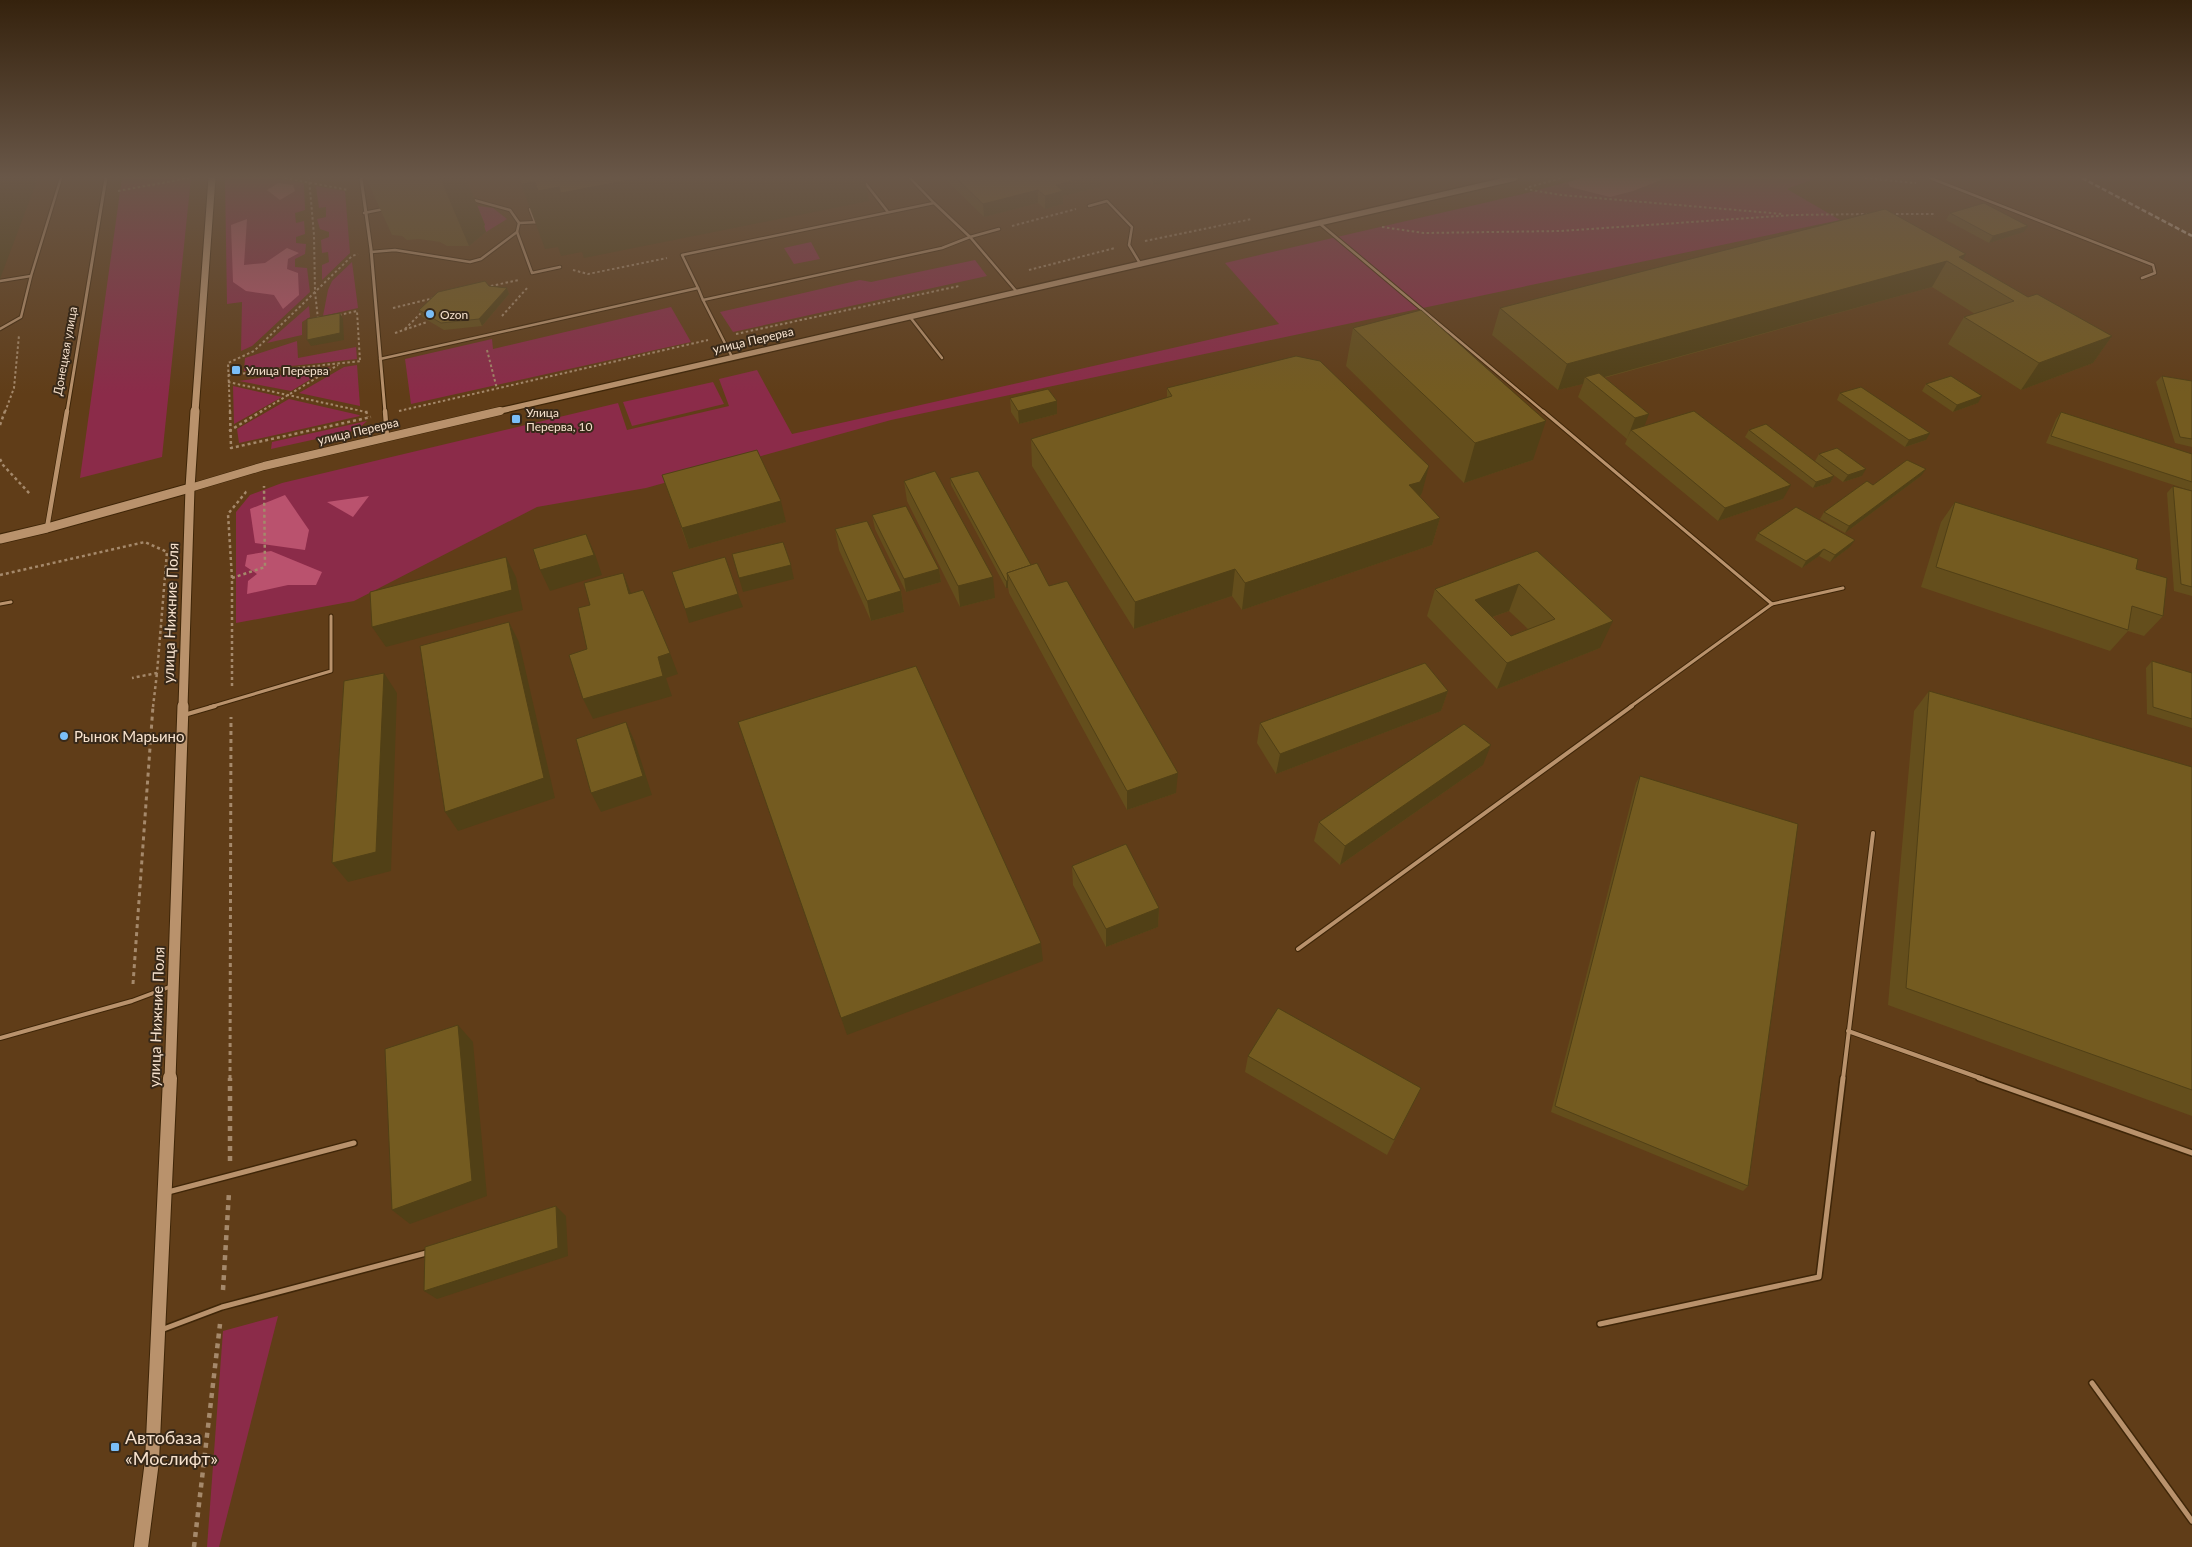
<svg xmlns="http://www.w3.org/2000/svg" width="2192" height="1547" viewBox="0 0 2192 1547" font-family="Lato,sans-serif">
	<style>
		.green { fill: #8b2b49 }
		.forest { fill: #ba526e }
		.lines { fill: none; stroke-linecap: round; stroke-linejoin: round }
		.service-far3-casing { stroke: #3f2608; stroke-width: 4.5 }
		.service-far2-casing { stroke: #3f2608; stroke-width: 5 }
		.service-far1-casing { stroke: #3f2608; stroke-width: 6 }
		.service-casing { stroke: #3f2608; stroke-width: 8 }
		.minor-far1-casing { stroke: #3f2608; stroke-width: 5 }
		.minor-casing { stroke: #3f2608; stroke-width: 6 }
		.tertiary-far1-casing { stroke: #3f2608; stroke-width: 8 }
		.tertiary-casing { stroke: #3f2608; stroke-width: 9 }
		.secondary-far3-casing { stroke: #3f2608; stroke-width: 9 }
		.secondary-far2-casing { stroke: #3f2608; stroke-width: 11 }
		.secondary-far1-casing { stroke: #3f2608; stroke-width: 13 }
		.secondary-casing { stroke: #3f2608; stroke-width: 16 }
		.path-far3 { stroke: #a5896b; stroke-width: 2; stroke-dasharray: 2.5 2.5; stroke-linecap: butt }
		.path-far2 { stroke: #a5896b; stroke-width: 2.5; stroke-dasharray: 3 3; stroke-linecap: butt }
		.path-far1 { stroke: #a5896b; stroke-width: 3; stroke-dasharray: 4 4; stroke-linecap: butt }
		.path { stroke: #a5896b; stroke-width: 4.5; stroke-dasharray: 5 5; stroke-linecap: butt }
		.service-far3 { stroke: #b9926c; stroke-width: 2.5 }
		.service-far2 { stroke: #b9926c; stroke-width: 3 }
		.service-far1 { stroke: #b9926c; stroke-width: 4 }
		.service { stroke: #b9926c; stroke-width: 5 }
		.minor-far1 { stroke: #b9926c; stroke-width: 3 }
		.minor { stroke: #b9926c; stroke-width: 4.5 }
		.tertiary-far1 { stroke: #b9926c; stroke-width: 5.5 }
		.tertiary { stroke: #b9926c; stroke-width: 8 }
		.secondary-far3 { stroke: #b9926c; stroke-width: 7 }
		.secondary-far2 { stroke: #b9926c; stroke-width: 9 }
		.secondary-far1 { stroke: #b9926c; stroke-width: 11 }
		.secondary { stroke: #b9926c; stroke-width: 14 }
		.rail { stroke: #dac2ab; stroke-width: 2.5; stroke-dasharray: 5 2.5; stroke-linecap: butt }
		.wall { fill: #644e1c; fill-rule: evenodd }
		.shaded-wall { fill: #514016 }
		.building { fill: #745b20; stroke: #514016; fill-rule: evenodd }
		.poi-dot { fill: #7abef8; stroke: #382919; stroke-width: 2 }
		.labels { text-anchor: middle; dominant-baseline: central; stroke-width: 4; stroke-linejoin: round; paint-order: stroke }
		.far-poi-label { font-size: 12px; fill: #f7e2ce; stroke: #382919; text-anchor: start }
		.far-street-label { font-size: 12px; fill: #f7e2ce; stroke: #382919 }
		.street-label { font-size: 15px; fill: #f7e2ce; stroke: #382919 }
		.poi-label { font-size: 15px; fill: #f7e2ce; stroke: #382919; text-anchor: start }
		.near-poi-label { font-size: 18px; fill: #f7e2ce; stroke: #382919; text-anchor: start }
	</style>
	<rect width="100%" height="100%" fill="#603d18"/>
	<g class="green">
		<polygon points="122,178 191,178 162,457 80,478"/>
		<polygon points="225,178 273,178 304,183 305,210 295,213 296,223 304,221 305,234 296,237 296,243 306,244 305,254 295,259 295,267 307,268 310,292 252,346 241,351 242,302 227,304"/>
		<polygon points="1582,178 1816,178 1787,189 1840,220 891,420 646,488 537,507 354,601 236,623 236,512 250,495 282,483 618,403 627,430 729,406 719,379 757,370 792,434 1279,324 1225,263 1527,193"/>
		<polygon points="316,186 345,191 350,253 322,280 322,265 329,262 328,252 322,253 321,240 329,237 329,232 320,229 317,219 326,217 326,207 319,208"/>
		<polygon points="440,201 493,208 507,219 486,232 478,231 484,225"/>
		<polygon points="811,242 820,259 794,264 784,248"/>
		<polygon points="975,260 987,276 733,332 720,312 860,280 871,282"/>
		<polygon points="352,262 358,308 323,316 328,290 332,281"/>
		<polygon points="309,306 310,317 302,322 302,335 267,343"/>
		<polygon points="671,307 691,342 411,404 405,359 492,339 493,349"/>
		<polygon points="297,341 298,358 356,347 357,359 244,371 245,358"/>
		<polygon points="357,365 360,406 299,393 344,367"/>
		<polygon points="331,367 291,391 239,381"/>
		<polygon points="713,382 724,404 632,426 623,402"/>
		<polygon points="233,386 282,397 234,424"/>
		<polygon points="289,399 359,415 360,416 239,443 237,429"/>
		<polygon points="367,421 357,430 271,449 272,442"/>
		<polygon points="278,1316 219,1547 207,1547 223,1331"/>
	</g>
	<g class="forest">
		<polygon points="1582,178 1661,178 1661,180 1633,191 1610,197 1570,187 1568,182"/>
		<polygon points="278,183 293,185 295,191 280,200 267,190"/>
		<polygon points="247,219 244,265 265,263 287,248 299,253 288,259 287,269 298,273 299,295 283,309 274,295 246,291 233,282 231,225"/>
		<polygon points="285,495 309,530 305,550 255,543 250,509"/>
		<polygon points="369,496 353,517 327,502"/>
		<polygon points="271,551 322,572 316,585 288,585 247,594 248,581 257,574 245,566 247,555"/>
	</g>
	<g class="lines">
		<g class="service-far3-casing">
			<g id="service-far3">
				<polyline points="857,178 866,184 888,212"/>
				<polyline points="910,178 934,203"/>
				<polyline points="1930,178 2153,265 2155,273 2142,278"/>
				<polyline points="1089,206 1107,201 1132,227 1129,245 1141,265"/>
				<polyline points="530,209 535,222"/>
				<polyline points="364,213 384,209"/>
				<polyline points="519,223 539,222"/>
				<polyline points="1319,223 1544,412"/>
				<polyline points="517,232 532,273 560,267"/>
				<polyline points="371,252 395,250 470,262 481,259 517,232 519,223 510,210 470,199"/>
				<polyline points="0,281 31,276"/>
				<polyline points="698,288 682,255 934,203 970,237 1017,292"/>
				<polyline points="910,317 942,358"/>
				<polyline points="0,329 21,317 31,276 61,178"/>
				<polyline points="732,357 703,300 942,248 970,237 999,229"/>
				<polyline points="380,359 698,288 703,300"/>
			</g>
		</g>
		<g class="service-far2-casing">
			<g id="service-far2">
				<polyline points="1543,411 1772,604 1843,588"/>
				<polyline points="0,604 11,602"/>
				<polyline points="210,707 331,671 331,616"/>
				<polyline points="1630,707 1772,604"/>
			</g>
		</g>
		<g class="service-far1-casing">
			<g id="service-far1">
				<polyline points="184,715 215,706"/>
				<polyline points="1298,949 1632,706"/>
				<polyline points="1848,1031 1983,1079"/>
				<polyline points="0,1038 132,1001 172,986"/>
				<polyline points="1843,1079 1873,833"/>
			</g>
		</g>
		<g class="service-casing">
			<g id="service">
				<polyline points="1979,1078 2192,1153"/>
				<polyline points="168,1192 354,1143"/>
				<polyline points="1600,1324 1819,1277 1843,1078"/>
				<polyline points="161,1330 222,1307 430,1252"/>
				<polyline points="2092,1383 2192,1521"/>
			</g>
		</g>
		<g class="minor-far1-casing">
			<g id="minor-far1">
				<polyline points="361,178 371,249 385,412"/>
				<polyline points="67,412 106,178"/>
			</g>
		</g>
		<g class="minor-casing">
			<g id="minor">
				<polyline points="385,411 387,437"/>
				<polyline points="47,528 67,411"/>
			</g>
		</g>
		<g class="tertiary-far1-casing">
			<polyline id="tertiary-far1" points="495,412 1515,178"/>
		</g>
		<g class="tertiary-casing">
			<polyline id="tertiary" points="190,488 264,466 500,411"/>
		</g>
		<g class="secondary-far3-casing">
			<polyline id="secondary-far3" points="195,412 212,178"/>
		</g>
		<g class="secondary-far2-casing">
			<g id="secondary-far2">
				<polyline points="0,539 47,528 190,488"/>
				<polyline points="183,707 190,488 195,411"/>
			</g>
		</g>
		<g class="secondary-far1-casing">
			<polyline id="secondary-far1" points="170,1079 183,706"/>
		</g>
		<g class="secondary-casing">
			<polyline id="secondary" points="141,1547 152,1461 170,1078"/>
		</g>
		<g class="path-far3">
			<polyline points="285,178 348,190"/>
			<polyline points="1865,178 1916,183"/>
			<polyline points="1529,187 1562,178"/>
			<polyline points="1525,189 1561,195 1783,214"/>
			<polyline points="118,191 189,178"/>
			<polyline points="1891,214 1936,214"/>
			<polyline points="1012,226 1076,209"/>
			<polyline points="1382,227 1424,233 1561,231 1793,215 1867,214"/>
			<polyline points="1145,241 1252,219"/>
			<polyline points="573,270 588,274 667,258"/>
			<polyline points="1029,270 1115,248"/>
			<polyline points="486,287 519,280"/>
			<polyline points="393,308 434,298"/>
			<polyline points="339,315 357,311 360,361"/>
			<polyline points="502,316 528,287"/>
			<polyline points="318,319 315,292 352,256 358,254"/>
			<polyline points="405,329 422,312"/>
			<polyline points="395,333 427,322"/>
			<polyline points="736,334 959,286"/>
			<polyline points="487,350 497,389"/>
			<polyline points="228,375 362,361"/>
			<polyline points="228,382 366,412"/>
			<polyline points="399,411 708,340"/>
			<polyline points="5,412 14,388 19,335"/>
			<polyline points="230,412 228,363 254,351 315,292 314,235 309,178"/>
			<polyline points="260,412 338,365"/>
		</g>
		<g class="path-far2">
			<polyline points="230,411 231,448 371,417"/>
			<polyline points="366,411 368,417"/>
			<polyline points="0,425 5,411"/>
			<polyline points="229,431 262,411"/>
			<polyline points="0,459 3,465 30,494"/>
			<polyline points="0,575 145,542 167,552 157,673 132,678"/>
			<polyline points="232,578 228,514 246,492 249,491"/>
			<polyline points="232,686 232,578 265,567 264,486"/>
			<polyline points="153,707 157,673"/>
		</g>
		<g class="path-far1">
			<polyline points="133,984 153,706"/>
			<polyline points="230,1079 231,717"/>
		</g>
		<g class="path">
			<polyline points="230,1161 230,1078"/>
			<polyline points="223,1290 229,1192"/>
			<polyline points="194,1547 220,1324"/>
		</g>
		<use href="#service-far3" class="service-far3"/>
		<use href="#service-far2" class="service-far2"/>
		<use href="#service-far1" class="service-far1"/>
		<use href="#service" class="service"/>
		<use href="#minor-far1" class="minor-far1"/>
		<use href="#minor" class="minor"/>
		<use href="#tertiary-far1" class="tertiary-far1"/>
		<use href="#tertiary" class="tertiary"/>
		<use href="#secondary-far3" class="secondary-far3"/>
		<use href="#secondary-far2" class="secondary-far2"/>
		<use href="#secondary-far1" class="secondary-far1"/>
		<use href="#secondary" class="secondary"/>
		<polyline class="rail" points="2082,178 2192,236"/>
	</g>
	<g class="wall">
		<polygon points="366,178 466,178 485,225 484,226 486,232 469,246 447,246 440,242 419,239 407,240 402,236 392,235"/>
		<polygon points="944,178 1101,178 1101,187 1063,196 1063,204 1045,209 1038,203 984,217"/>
		<polygon points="1144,178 1177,178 1177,179 1153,185"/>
		<polygon points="1950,213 2024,232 1989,243 1946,220"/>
		<polygon points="1963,259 2028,297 2112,336 2093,363 2021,390 1948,344 1964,317 1975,314 1932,287 1604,378 1644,426 1783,499 1718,521 1625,444 1627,439 1578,397 1583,384 1558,390 1492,335 1500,308"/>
		<polygon points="489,286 507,288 509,294 482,326 444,330 422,317 419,310"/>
		<polygon points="1353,328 1533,460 1464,483 1346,366"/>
		<polygon points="2162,376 2192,381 2192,447 2175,443 2156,382"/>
		<polygon points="1926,384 1978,403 1953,412 1922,391"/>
		<polygon points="1167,388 1422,493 1420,497 1440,518 1432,545 1242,610 1232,596 1134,629 1032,466 1031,439 1167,398"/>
		<polygon points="1840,393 1926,440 1905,447 1837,400"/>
		<polygon points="1010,398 1057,414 1019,424 1011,412"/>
		<polygon points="2061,412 2192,454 2192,491 2046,443 2056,419"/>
		<polygon points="1749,430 1834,476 1830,483 1813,488 1745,437"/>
		<polygon points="1819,454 1862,476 1843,482 1815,461"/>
		<polygon points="662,475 786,522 689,549"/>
		<polygon points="1921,476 1845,533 1820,519 1824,512 1873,485"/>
		<polygon points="950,478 1031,565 1049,586 1176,793 1127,810 1009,593 1008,587 1006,588 951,485"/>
		<polygon points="904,481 995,598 960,607 907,501"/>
		<polygon points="2173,486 2192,491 2192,596 2174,591 2167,493"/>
		<polygon points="1955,502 2136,569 2163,616 2144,636 2128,631 2110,651 1921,587 1941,522"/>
		<polygon points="872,515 939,569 941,582 906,592 875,529"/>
		<polygon points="835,529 901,591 904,612 871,621 839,550"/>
		<polygon points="1758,533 1850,547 1830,562 1819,556 1802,568 1755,540"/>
		<path d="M1537,551L1600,648L1497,689L1427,616L1435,589ZM1509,611L1528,629L1511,636L1493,617Z"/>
		<polygon points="2152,661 2192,673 2192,728 2147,714 2146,668"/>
		<polygon points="1448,691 1441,711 1276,774 1257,743 1260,723"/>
		<polygon points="1929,691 2192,767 2192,1116 1888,1005 1914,711"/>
		<polygon points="1483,765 1340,865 1314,841 1319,822"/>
		<polygon points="1640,776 1748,1186 1743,1191 1551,1112 1636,783"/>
		<polygon points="1072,866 1159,908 1158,927 1106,947 1073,885"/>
		<polygon points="1248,1056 1421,1088 1387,1155 1245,1072"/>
	</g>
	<g class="shaded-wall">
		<polygon points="0,178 38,178 0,279"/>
		<polygon points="440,178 466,178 485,225 484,226 486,232 469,246"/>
		<polygon points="547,178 865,178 869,201 584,258 582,252 561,256 558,247 545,249 521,184"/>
		<polygon points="1085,178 1101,178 1101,187 1063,196 1063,204 1045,209 1045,196 1056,185"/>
		<polygon points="1155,178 1177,178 1177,179 1153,185 1153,179"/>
		<polygon points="1038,190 1038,203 984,217 983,204"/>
		<polygon points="2028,226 2024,232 1989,243 1993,236"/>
		<polygon points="1966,254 1958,268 1959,257"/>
		<polygon points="1947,261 1932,287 1590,381 1585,377 1583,384 1558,390 1567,364"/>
		<polygon points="507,288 509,294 482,326 479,319"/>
		<polygon points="340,313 343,319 344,340 311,346 307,340"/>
		<polygon points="2112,336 2093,363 2021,390 2039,363"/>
		<polygon points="1982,396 1978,403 1953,412 1957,405"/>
		<polygon points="1057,401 1057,414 1019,424 1018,411"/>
		<polygon points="1649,414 1641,435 1631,430 1627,439 1635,418"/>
		<polygon points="1546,421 1533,460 1464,483 1475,443"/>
		<polygon points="1930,433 1926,440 1905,447 1909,440"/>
		<polygon points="1429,466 1422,493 1413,509 1409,485"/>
		<polygon points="1866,469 1862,476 1843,482 1848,475"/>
		<polygon points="1926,469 1921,476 1845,533 1849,526"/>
		<polygon points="1834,476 1830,483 1813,488 1816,482"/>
		<polygon points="1791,485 1783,499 1718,521 1725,508"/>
		<polygon points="781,501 786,522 689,549 682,528"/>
		<polygon points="1440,518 1432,545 1242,610 1245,583"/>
		<polygon points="586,534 595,554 602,575 550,591 540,570"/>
		<polygon points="1855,540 1850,547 1830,562 1835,555"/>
		<polygon points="1824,549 1819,556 1802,568 1806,561"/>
		<polygon points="506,557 516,577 523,610 386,647 372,627"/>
		<polygon points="791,565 794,579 743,592 739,578"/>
		<polygon points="939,569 941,582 906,592 904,579"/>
		<polygon points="1235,569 1232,596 1134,629 1135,602"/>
		<polygon points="623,573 631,593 629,594"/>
		<polygon points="993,577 995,598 960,607 958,586"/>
		<rect x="1006" y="581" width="2" height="7"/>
		<polygon points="1519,584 1509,611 1470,625 1475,600"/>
		<polygon points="901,591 904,612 871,621 867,601"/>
		<polygon points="738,594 743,607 689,623 685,609"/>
		<polygon points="1613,621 1600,648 1497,689 1507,663"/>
		<polygon points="509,622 519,642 555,798 458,831 445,812"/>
		<polygon points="670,653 678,674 666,678 672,696 593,719 583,699 658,657"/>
		<polygon points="384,673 397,693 391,871 348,882 332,863"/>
		<polygon points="1448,691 1441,711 1276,774 1280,754"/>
		<polygon points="626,722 635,742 652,795 601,812 591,793"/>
		<polygon points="1491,745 1483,765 1340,865 1345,846"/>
		<polygon points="1178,773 1176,793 1127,810 1127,791"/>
		<polygon points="1159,908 1158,927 1106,947 1106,929"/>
		<polygon points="1041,943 1043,961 847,1035 841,1018"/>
		<polygon points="458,1025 473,1042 487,1196 410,1224 392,1210"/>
		<polygon points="556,1206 566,1216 568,1256 437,1299 424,1291"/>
	</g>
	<g class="building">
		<polygon points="519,178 554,178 555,179 561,178 640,178 561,193 559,187 538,191 535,182 521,184"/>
		<polygon points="956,178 1085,178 1056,185 1063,191 1045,196 1038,190 983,204"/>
		<polygon points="1984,203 2028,226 1993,236 1950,213"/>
		<polygon points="1885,209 1966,254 1959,257 2028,297 2037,294 2112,336 2039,363 1964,317 2014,301 1947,261 1567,364 1500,308"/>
		<polygon points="485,281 489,286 507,288 479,319 441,323 419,310 438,292"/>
		<polygon points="1421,310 1546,421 1475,443 1353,328"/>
		<polygon points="340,313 340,333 307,340 307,319"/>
		<polygon points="1296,356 1320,361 1429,466 1420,482 1409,485 1440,518 1245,583 1235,569 1135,602 1031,439 1172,396 1167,388"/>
		<polygon points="1599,373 1649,414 1635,418 1585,377"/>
		<polygon points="1951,376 1982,396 1957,405 1926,384"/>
		<polygon points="2162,376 2192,381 2192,439 2180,437"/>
		<polygon points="1861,387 1930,433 1909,440 1840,393"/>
		<polygon points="1048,389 1057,401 1018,411 1010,398"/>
		<polygon points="1694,411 1791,485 1725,508 1631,430"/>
		<polygon points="2061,412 2192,454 2192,482 2051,436"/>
		<polygon points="1766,424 1834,476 1816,482 1749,430"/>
		<polygon points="1837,448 1866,469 1848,475 1819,454"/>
		<polygon points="757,450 781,501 682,528 662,475"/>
		<polygon points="1907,460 1926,469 1849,526 1824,512 1867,481 1873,485"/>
		<polygon points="935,471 993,577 958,586 904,481"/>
		<polygon points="978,471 1031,565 1007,573 1008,581 1006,581 950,478"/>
		<polygon points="2173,486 2192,491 2192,587 2181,584"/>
		<polygon points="1955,502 2138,559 2136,569 2167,578 2163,616 2132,606 2128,630 1936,567"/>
		<polygon points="906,506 939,569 904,579 872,515"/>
		<polygon points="1796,507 1855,540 1835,555 1824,549 1806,561 1758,533"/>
		<polygon points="867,521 901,591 867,601 835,529"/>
		<polygon points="586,534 594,555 540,570 533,549"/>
		<polygon points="783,542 791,565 739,578 732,554"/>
		<path d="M1537,551L1613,621L1507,663L1435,589ZM1519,584L1555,619L1511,636L1475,600Z"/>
		<polygon points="506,557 512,590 372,627 370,592"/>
		<polygon points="725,557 738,594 685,609 672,572"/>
		<polygon points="1037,563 1049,586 1067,581 1178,773 1127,791 1007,573"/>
		<polygon points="623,573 629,594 643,590 670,653 658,657 663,676 583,699 569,655 587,649 578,608 590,605 584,583"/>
		<polygon points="509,622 544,778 445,812 420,646"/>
		<polygon points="2152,661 2192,673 2192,719 2153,707"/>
		<polygon points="1425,663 1448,691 1280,754 1260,723"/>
		<polygon points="916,666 1041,943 841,1018 738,722"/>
		<polygon points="384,673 376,852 332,863 344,681"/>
		<polygon points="1929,691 2192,767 2192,1090 1906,988"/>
		<polygon points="626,722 643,776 591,793 576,739"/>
		<polygon points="1464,724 1491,745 1345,846 1319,822"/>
		<polygon points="1640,776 1798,824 1748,1186 1555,1106"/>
		<polygon points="1126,844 1159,908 1106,929 1072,866"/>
		<polygon points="1278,1008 1421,1088 1394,1140 1248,1056"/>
		<polygon points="458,1025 472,1181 392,1210 385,1049"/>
		<polygon points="556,1206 558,1248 424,1291 425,1247"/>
	</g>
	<linearGradient id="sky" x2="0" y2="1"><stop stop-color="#35220d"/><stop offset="0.45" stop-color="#695748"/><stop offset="1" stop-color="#695748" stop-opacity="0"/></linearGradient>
	<rect width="2192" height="394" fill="url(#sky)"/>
	<g class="poi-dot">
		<circle cx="430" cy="314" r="5"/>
		<rect x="231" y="365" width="10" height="10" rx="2.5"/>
		<rect x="511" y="414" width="10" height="10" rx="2.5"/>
		<circle cx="64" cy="736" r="5"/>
		<rect x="110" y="1442" width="10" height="10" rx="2.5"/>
	</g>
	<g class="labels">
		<g class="far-poi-label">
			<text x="440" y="314">Ozon</text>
			<text x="246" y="370">Улица Перерва</text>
			<text x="526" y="412">Улица<tspan x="526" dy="14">Перерва, 10</tspan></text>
		</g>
		<g class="far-street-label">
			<text transform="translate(753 340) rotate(-13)">улица Перерва</text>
			<text transform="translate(65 351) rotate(-80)">Донецкая улица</text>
			<text transform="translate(358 431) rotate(-13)">улица Перерва</text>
		</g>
		<g class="street-label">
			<text transform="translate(170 613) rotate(-88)">улица Нижние Поля</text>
			<text transform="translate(156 1017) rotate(-88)">улица Нижние Поля</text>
		</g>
		<g class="poi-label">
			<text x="74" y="736">Рынок Марьино</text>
		</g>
		<g class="near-poi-label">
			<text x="125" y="1437">Автобаза<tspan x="125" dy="21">«Мослифт»</tspan></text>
		</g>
	</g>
</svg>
